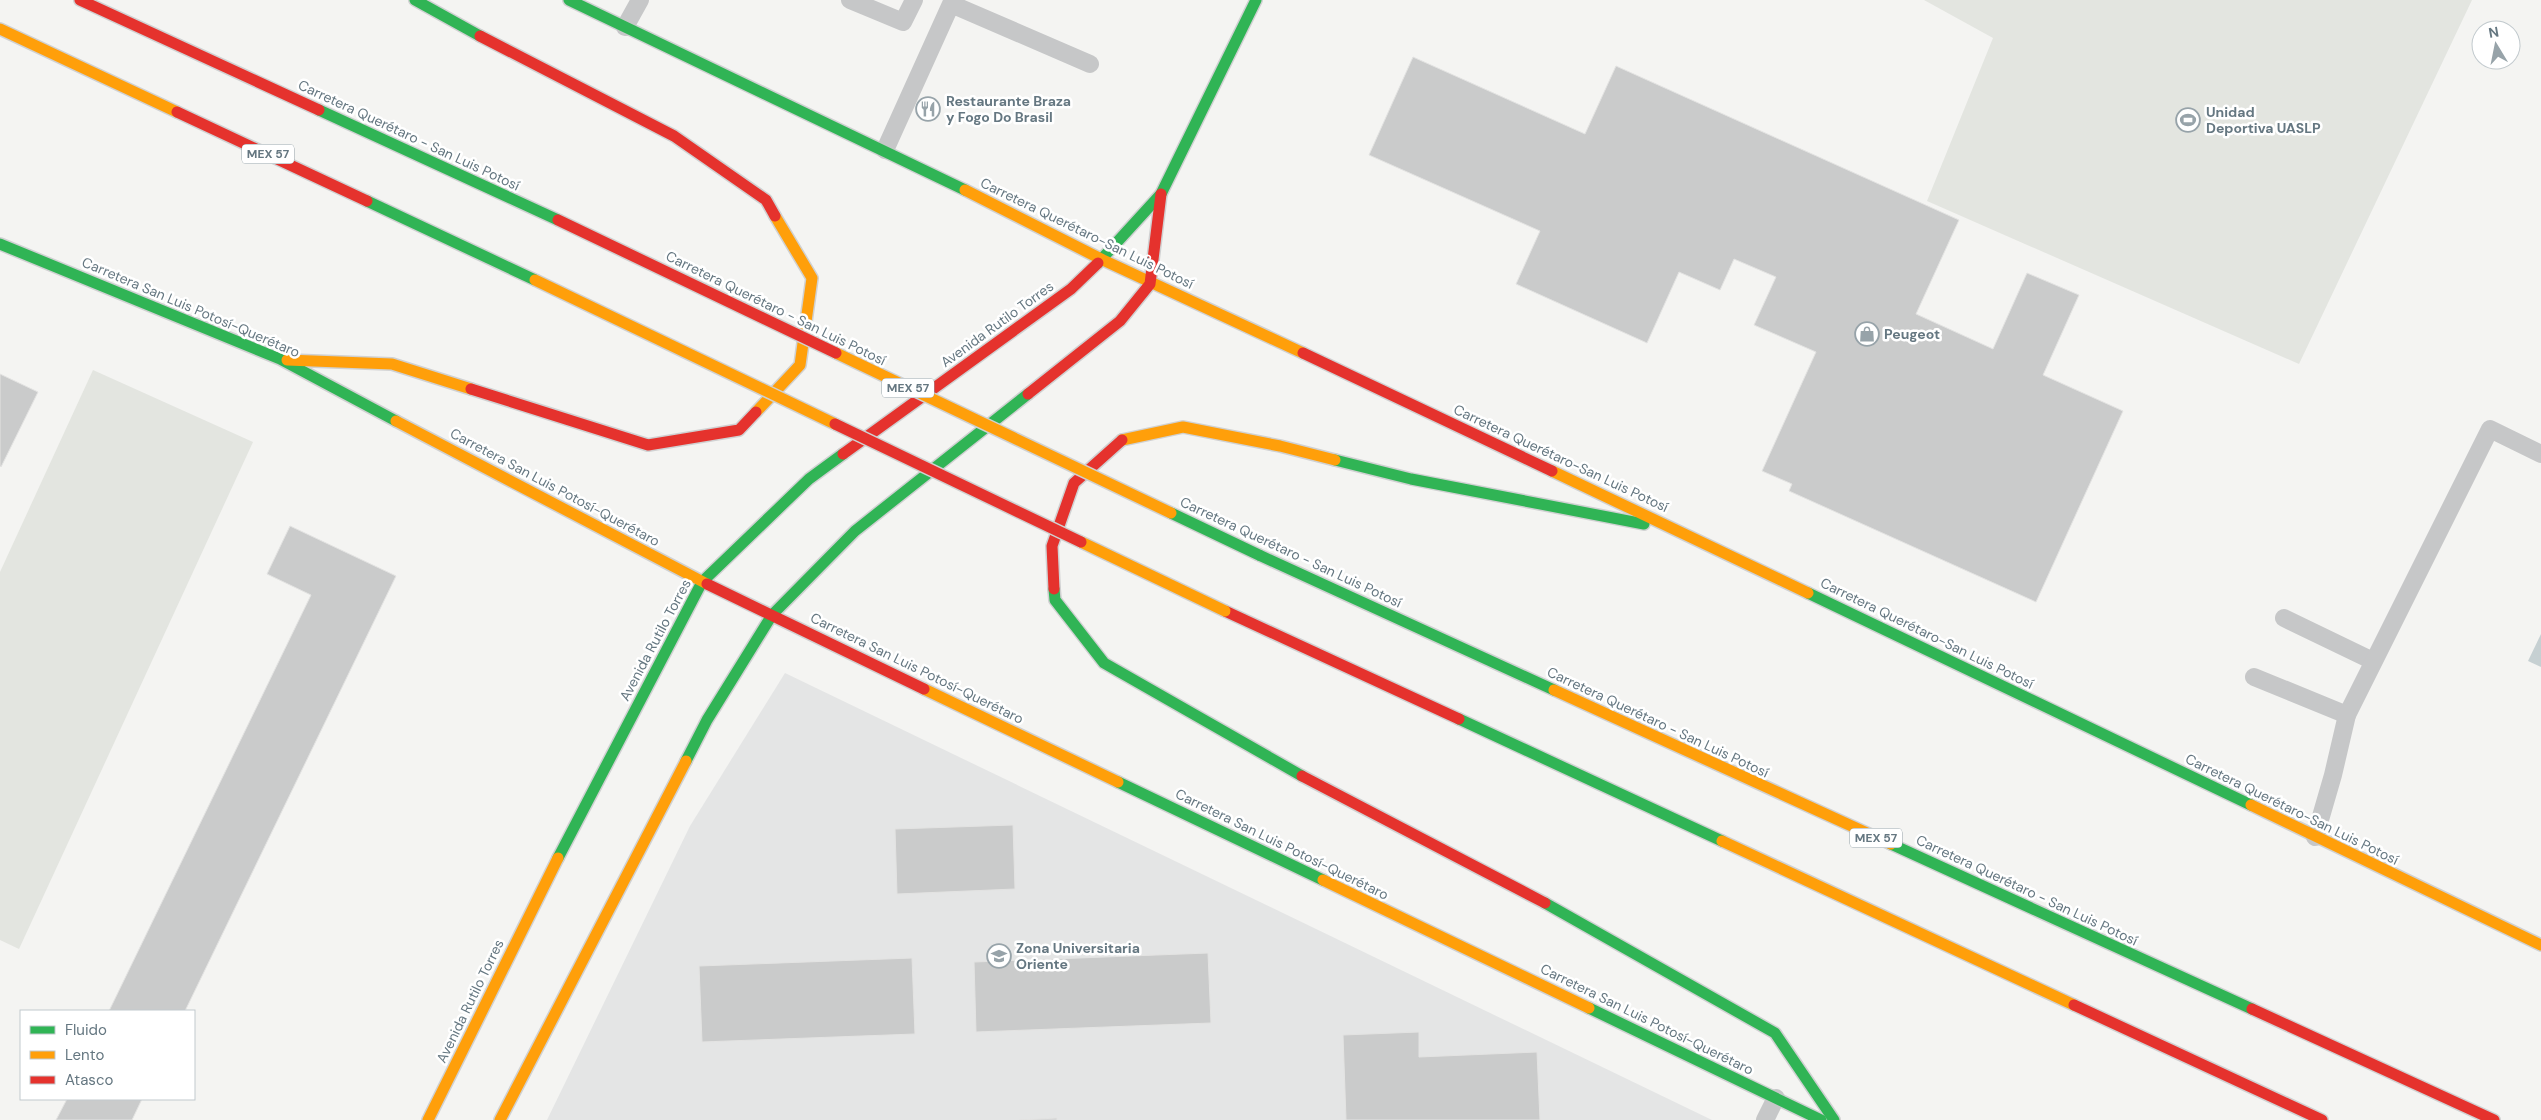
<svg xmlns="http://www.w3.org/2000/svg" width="2541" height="1120" viewBox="0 0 2541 1120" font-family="'DM Sans',sans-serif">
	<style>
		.built { fill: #e4e5e5 }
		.green { fill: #e3e5e0 }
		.water { fill: #c6d0d2 }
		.building { fill: #cacbcb; stroke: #e3e3e2 }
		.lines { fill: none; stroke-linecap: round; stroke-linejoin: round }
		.fast-casing { stroke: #d0d1d2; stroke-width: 14 }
		.slow-casing { stroke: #d0d1d2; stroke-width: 14 }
		.jam-casing { stroke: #d0d1d2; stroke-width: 14 }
		.lane { stroke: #c6c7c8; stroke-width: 18 }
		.fast { stroke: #30b455; stroke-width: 11 }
		.slow { stroke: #ff9f0a; stroke-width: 11 }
		.jam { stroke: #e5322d; stroke-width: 11 }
		.fast-bridge-casing { stroke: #d0d1d1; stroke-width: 14; stroke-linecap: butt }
		.slow-bridge-casing { stroke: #d0d1d1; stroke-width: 14; stroke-linecap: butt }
		.jam-bridge-casing { stroke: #d0d1d1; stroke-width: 14; stroke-linecap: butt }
		.fast-bridge { stroke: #30b455; stroke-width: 11 }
		.slow-bridge { stroke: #ff9f0a; stroke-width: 11 }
		.jam-bridge { stroke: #e5322d; stroke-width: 11 }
		.labels { text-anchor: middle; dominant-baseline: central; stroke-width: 5; stroke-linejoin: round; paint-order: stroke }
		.shield { fill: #fff; stroke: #93a0a7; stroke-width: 1 }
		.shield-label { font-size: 12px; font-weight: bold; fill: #657781 }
		.poi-label { font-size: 14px; font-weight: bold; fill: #657781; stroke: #fff; text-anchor: start }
		.street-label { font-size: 14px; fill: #657781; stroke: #fff }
	</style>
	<rect width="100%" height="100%" fill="#f4f4f2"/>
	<polygon class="built" points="785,673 1712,1120 547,1120 690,826"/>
	<g class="green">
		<polygon points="1924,0 2472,0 2299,364 1927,201 1993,38"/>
		<polygon points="93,370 253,442 19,949 0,940 0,572"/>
	</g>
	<polygon class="water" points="2541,634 2541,667 2528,661"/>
	<g class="building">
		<polygon points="1413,57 1585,134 1616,66 1959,220 1916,314 1993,349 2027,273 2079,295 2043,375 2123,411 2036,602 1789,491 1792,484 1762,471 1816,352 1754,325 1776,277 1734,259 1720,290 1679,272 1647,343 1516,284 1540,231 1369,155"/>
		<polygon points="0,374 38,392 1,467 0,466"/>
		<polygon points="290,526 396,576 185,1011 109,1011 311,595 267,574"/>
		<polygon points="1013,825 1015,889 897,894 895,829"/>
		<polygon points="1208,953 1211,1023 976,1032 974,962"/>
		<polygon points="912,958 915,1034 702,1042 699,966"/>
		<polygon points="1419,1032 1419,1057 1537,1052 1540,1120 1346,1120 1343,1035"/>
		<polygon points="67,1099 142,1099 132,1120 56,1120"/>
		<polygon points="1057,1118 1057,1120 1019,1120"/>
	</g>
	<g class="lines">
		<g class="fast-casing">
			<g id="fast">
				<polyline points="415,0 480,36"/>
				<polyline points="569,0 965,190"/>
				<polyline points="319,110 558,220"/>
				<polyline points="367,201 535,280"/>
				<polyline points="0,244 280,359 396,421"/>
				<polyline points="1098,263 1161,194 1256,0"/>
				<polyline points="1335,460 1411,479 1644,524"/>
				<polyline points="1259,555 1554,690"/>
				<polyline points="1054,589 1055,600 1104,663 1302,776"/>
				<polyline points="1808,593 2251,805"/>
				<polyline points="1459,719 1722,841"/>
				<polyline points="686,761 707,720 772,615 855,531 1028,394"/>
				<polyline points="1118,782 1323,880"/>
				<polyline points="1891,844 2252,1009"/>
				<polyline points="558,858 702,582 809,479 843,454"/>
				<polyline points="1545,903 1775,1033 1834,1120"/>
				<polyline points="1589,1008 1821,1120"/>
			</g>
		</g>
		<g class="slow-casing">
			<g id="slow">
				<polyline points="0,29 177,112"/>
				<polyline points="965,190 1103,260 1303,353"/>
				<polyline points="287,360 392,364 471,389"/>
				<polyline points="756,412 800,365 812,278 775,216"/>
				<polyline points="396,421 707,584"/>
				<polyline points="1122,440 1183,427 1280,446 1335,460"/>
				<polyline points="1552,471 1808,593"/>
				<polyline points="924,689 1118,782"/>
				<polyline points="1554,690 1891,844"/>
				<polyline points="2251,805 2541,945"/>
				<polyline points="1722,841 2074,1005"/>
				<polyline points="1323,880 1589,1008"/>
				<polyline points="428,1120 558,858"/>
				<polyline points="500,1120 686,761"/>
			</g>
		</g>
		<g class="jam-casing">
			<g id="jam">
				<polyline points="80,0 319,110"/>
				<polyline points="480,36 674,136 766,200 775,216"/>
				<polyline points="177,112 367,201"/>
				<polyline points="1303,353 1552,471"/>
				<polyline points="471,389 648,445 739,430 756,412"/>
				<polyline points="1028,394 1120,321 1150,284 1161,194"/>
				<polyline points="843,454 1071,289 1098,263"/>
				<polyline points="707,584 924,689"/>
				<polyline points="1054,589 1052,546 1074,483 1122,440"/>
				<polyline points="1225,611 1459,719"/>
				<polyline points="1302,776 1545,903"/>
				<polyline points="2074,1005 2322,1120"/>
				<polyline points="2252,1009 2494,1120"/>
			</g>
		</g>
		<g class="lane">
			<polyline points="850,0 903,22 914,0"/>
			<polyline points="625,27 640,0"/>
			<polyline points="885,150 951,4 1090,64"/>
			<polyline points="2284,618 2373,661"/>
			<polyline points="2254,677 2347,715"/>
			<polyline points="2315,837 2333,775 2347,715 2490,429 2541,454"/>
			<polyline points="1765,1120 1776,1098"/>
		</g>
		<use href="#fast" class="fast"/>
		<use href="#slow" class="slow"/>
		<use href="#jam" class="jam"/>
		<g class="fast-bridge-casing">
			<polyline id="fast-bridge" points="1171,513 1259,555"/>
		</g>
		<g class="slow-bridge-casing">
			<g id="slow-bridge">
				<polyline points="535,280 835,424"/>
				<polyline points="836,353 1171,513"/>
				<polyline points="1081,542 1225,611"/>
			</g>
		</g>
		<g class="jam-bridge-casing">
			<g id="jam-bridge">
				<polyline points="558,220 836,353"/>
				<polyline points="835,424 1081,542"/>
			</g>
		</g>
		<use href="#fast-bridge" class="fast-bridge"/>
		<use href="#slow-bridge" class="slow-bridge"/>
		<use href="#jam-bridge" class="jam-bridge"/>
	</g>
	<defs>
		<g id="restaurant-ring" transform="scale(1.25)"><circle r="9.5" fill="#fff" stroke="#97a3a9" stroke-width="1.5"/><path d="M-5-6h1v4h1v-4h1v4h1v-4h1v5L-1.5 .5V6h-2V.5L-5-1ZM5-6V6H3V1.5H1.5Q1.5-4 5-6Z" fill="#97a3a9"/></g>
		<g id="stadium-ring" transform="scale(1.25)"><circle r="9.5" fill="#fff" stroke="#97a3a9" stroke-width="1.5"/><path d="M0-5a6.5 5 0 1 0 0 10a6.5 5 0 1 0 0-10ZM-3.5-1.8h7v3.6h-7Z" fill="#97a3a9"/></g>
		<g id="shop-ring" transform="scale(1.25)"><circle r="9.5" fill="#fff" stroke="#97a3a9" stroke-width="1.5"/><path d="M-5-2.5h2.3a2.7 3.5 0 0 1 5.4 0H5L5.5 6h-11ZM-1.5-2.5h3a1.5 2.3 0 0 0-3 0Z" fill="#97a3a9"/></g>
		<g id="university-ring" transform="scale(1.25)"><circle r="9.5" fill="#fff" stroke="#97a3a9" stroke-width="1.5"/><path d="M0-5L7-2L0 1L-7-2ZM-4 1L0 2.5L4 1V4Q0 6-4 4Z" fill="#97a3a9"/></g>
	</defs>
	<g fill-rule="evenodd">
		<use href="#restaurant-ring" x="928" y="109"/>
		<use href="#stadium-ring" x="2188" y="120"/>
		<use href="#shop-ring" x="1867" y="334"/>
		<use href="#university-ring" x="999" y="956"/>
	</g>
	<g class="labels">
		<g class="shield">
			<rect x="242" y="144.5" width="52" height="19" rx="4"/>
			<rect x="882" y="378.5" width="52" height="19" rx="4"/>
			<rect x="1850" y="828.5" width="52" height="19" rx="4"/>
		</g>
		<g class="shield-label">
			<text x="268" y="154">MEX 57</text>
			<text x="908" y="388">MEX 57</text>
			<text x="1876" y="838">MEX 57</text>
		</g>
		<g class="poi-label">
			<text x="946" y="101">Restaurante Braza<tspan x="946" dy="16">y Fogo Do Brasil</tspan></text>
			<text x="2206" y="112">Unidad<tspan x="2206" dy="16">Deportiva UASLP</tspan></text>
			<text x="1884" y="334">Peugeot</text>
			<text x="1016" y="948">Zona Universitaria<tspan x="1016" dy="16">Oriente</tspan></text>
		</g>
		<g class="street-label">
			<text transform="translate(409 135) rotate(25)">Carretera Querétaro - San Luis Potosí</text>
			<text transform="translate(1087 233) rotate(26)">Carretera Querétaro-San Luis Potosí</text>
			<text transform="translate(191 307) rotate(23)">Carretera San Luis Potosí-Querétaro</text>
			<text transform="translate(776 308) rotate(26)">Carretera Querétaro - San Luis Potosí</text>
			<text transform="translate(997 324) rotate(-36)">Avenida Rutilo Torres</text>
			<text transform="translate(1561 458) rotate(25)">Carretera Querétaro-San Luis Potosí</text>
			<text transform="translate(555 487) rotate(28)">Carretera San Luis Potosí-Querétaro</text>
			<text transform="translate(1291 552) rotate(25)">Carretera Querétaro - San Luis Potosí</text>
			<text transform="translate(1927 633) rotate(26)">Carretera Querétaro-San Luis Potosí</text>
			<text transform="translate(655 640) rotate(-62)">Avenida Rutilo Torres</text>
			<text transform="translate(917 668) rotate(26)">Carretera San Luis Potosí-Querétaro</text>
			<text transform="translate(1658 722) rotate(25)">Carretera Querétaro - San Luis Potosí</text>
			<text transform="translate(2292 809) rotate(26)">Carretera Querétaro-San Luis Potosí</text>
			<text transform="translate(1282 844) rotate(26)">Carretera San Luis Potosí-Querétaro</text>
			<text transform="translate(2027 890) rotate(25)">Carretera Querétaro - San Luis Potosí</text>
			<text transform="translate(470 1001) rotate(-64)">Avenida Rutilo Torres</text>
			<text transform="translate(1647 1019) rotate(26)">Carretera San Luis Potosí-Querétaro</text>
		</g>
	</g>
	<rect x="20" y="1010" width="175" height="90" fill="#ffffff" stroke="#c1c9cd"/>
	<rect x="30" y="1026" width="25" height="8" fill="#30b455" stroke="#c1c9cd"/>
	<text x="65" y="1035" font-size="15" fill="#657781">Fluido</text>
	<rect x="30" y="1051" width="25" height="8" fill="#ff9f0a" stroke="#c1c9cd"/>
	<text x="65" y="1060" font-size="15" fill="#657781">Lento</text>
	<rect x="30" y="1076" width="25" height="8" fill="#e5322d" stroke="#c1c9cd"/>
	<text x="65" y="1085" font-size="15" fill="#657781">Atasco</text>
	<g transform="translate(2496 45) rotate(350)"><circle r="24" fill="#ffffff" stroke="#c1c9cd"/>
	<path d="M0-4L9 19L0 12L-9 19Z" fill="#97a3a9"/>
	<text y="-8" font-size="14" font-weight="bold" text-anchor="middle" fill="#657781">N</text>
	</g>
</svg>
